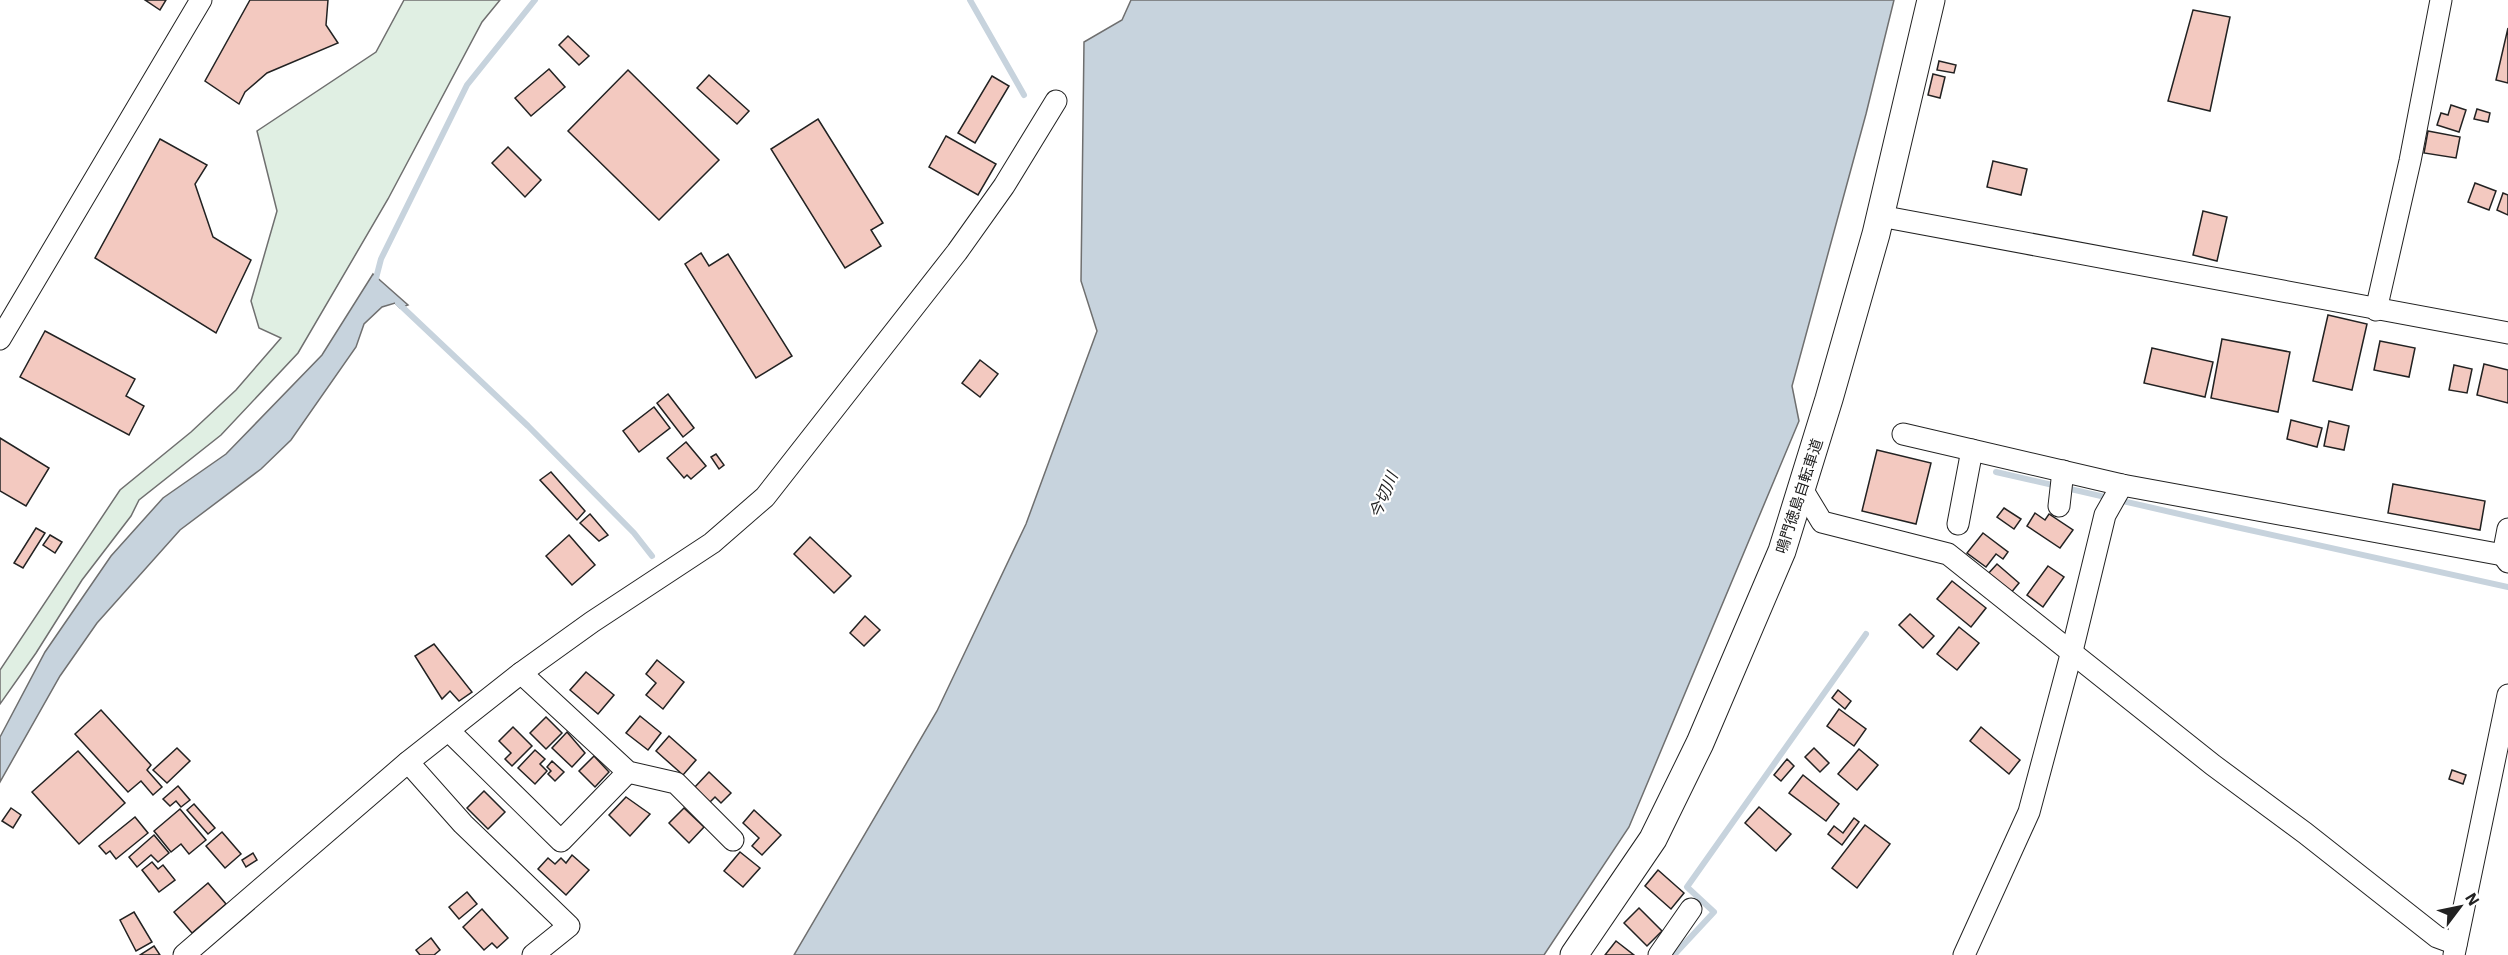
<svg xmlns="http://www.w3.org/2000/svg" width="2508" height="955" viewBox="0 0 2508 955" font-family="'IBM Plex Sans','Noto Sans JP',sans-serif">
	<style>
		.green { fill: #e0efe3; stroke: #6f6f6f; stroke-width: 1.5 }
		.water { fill: #c7d3dd; stroke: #6f6f6f; stroke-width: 1.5 }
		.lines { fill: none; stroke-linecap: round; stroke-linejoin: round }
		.stream { stroke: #c7d3dd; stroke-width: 6 }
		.building { fill: #f3c9c0; stroke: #222; stroke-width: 1.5 }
		.minor-casing { stroke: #222; stroke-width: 23 }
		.major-casing { stroke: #222; stroke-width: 29 }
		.minor { stroke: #fff; stroke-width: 21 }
		.major { stroke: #fff; stroke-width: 27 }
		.labels { text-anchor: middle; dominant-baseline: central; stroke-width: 4.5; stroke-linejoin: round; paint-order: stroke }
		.street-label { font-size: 15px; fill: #222; stroke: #fff }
		.water-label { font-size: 16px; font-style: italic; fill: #222; stroke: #fff }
	</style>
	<rect width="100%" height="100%" fill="#fff"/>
	<polygon class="green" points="404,0 500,0 482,22 388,199 298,353 221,435 139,500 131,516 82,580 36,653 0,704 0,670 120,490 191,432 236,390 281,338 259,328 251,301 277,211 257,131 376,52"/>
	<g class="water">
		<polygon points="1131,0 1894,0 1866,114 1792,386 1799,421 1629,827 1544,955 794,955 937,711 1026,524 1097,331 1081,281 1084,42 1122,20"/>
		<polygon points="373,274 408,305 400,308 395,303 382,307 364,324 356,347 291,440 261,469 180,530 97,623 60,676 0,782 0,737 45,652 111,556 163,498 226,454 322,355"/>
	</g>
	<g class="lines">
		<g class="stream">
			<polyline points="970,0 1024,95"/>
			<polyline points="375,282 381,259 467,85 535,0"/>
			<polyline points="398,303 528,426 634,533 652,556"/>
			<polyline points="1996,472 2236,527 2508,587"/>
			<polyline points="1674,955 1714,912 1687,887 1866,634"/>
		</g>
	</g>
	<g class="building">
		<polygon points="145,0 166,0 160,10"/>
		<polygon points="250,0 328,0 326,25 338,43 267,73 245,92 239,104 205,81"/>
		<polygon points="2193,10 2230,17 2210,111 2168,101"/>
		<polygon points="2508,28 2508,83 2496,80"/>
		<polygon points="568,36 589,56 579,65 559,45"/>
		<polygon points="1939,61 1956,65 1954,73 1937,70"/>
		<polygon points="549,69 565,87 531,116 515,98"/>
		<polygon points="628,70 719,160 659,220 568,131"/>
		<polygon points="1933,74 1945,77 1940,98 1928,95"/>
		<polygon points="709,75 749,111 737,124 697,88"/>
		<polygon points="992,76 1009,86 975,143 958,133"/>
		<polygon points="2451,105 2466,110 2459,132 2437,125 2441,113 2448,115"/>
		<polygon points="2477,109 2490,113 2488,122 2474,119"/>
		<polygon points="818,119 883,223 871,230 881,246 845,268 771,149"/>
		<polygon points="2428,131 2460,137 2456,158 2424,153"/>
		<polygon points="946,136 996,164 978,195 929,167"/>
		<polygon points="160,139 207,165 195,184 213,237 251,260 216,333 95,258"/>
		<polygon points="508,147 541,180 525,197 492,163"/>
		<polygon points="1993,161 2027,169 2021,195 1987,187"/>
		<polygon points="2475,183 2496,191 2489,210 2468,202"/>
		<polygon points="2503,193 2508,195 2508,215 2497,210"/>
		<polygon points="2203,211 2227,217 2217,261 2193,255"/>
		<polygon points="701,253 709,266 728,254 792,356 756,378 685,264"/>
		<polygon points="2328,315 2367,324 2352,390 2313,381"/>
		<polygon points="45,331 135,379 126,396 144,406 129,435 20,377"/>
		<polygon points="2222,339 2290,352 2278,412 2211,398"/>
		<polygon points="2380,341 2415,348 2409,377 2374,370"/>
		<polygon points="2152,348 2213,362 2205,397 2144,383"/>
		<polygon points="980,360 998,374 980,397 962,383"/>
		<polygon points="2484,364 2508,370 2508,403 2477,395"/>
		<polygon points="2454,365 2472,369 2467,393 2449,390"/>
		<polygon points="668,394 694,428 683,437 657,403"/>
		<polygon points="654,407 670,428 639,452 623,431"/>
		<polygon points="2291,420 2322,428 2317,447 2287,439"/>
		<polygon points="2329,421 2349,426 2344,450 2324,446"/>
		<polygon points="0,438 49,468 26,506 0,491"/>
		<polygon points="686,442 706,466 691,479 687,475 684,478 667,458"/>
		<polygon points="1877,450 1931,463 1916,524 1862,511"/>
		<polygon points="716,454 724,465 719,469 711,457"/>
		<polygon points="551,472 585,511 577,520 540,480"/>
		<polygon points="2393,484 2485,501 2480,530 2388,513"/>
		<polygon points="2004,508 2021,519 2014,529 1997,517"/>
		<polygon points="2035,513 2045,520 2049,514 2073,530 2060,548 2027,526"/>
		<polygon points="590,514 608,535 599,541 580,523"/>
		<polygon points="36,528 45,533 23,568 14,563"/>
		<polygon points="1983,533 2008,552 2003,559 1996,554 1986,567 1967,553"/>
		<polygon points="50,535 62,542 55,553 43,545"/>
		<polygon points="569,535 595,565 572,585 546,556"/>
		<polygon points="810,537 851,576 834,593 794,554"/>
		<polygon points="1997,564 2019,583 2010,594 1987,575"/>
		<polygon points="2048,566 2064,577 2043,607 2027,595"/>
		<polygon points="1952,581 1986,608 1971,627 1937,599"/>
		<polygon points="1910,614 1934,636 1923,648 1899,625"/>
		<polygon points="865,616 880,630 864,646 850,633"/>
		<polygon points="1959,627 1979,643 1957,670 1937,654"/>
		<polygon points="434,644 472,692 459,701 450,691 442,699 415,656"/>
		<polygon points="657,660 684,682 663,709 646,695 656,683 646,674"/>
		<polygon points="586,672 614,695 598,714 570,690"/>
		<polygon points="1838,690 1851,701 1845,709 1832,698"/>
		<polygon points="1839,709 1866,729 1854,746 1827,726"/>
		<polygon points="101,710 151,765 147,770 162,787 153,795 141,781 128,792 75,734"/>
		<polygon points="640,716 661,733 648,750 626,733"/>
		<polygon points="546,717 562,733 546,749 530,733"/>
		<polygon points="513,727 532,746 512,766 505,759 511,753 499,741"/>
		<polygon points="1981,727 2020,760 2009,774 1970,741"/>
		<polygon points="567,732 585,753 572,767 552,748"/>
		<polygon points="669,736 696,760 683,775 656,751"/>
		<polygon points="177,748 190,761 167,783 153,770"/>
		<polygon points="1814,748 1829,763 1820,772 1805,757"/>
		<polygon points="1859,749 1878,765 1857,790 1838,774"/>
		<polygon points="535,750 545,759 540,764 547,771 535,784 518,768"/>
		<polygon points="78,751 125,803 79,844 32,792"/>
		<polygon points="594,756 609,772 595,787 579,771"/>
		<polygon points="1787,759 1794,766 1781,781 1774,775"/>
		<polygon points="552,761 564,772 555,781 548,774 551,771 547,767"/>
		<polygon points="2452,770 2466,775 2463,784 2449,779"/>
		<polygon points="709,772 731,793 721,803 715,797 709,803 694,788"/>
		<polygon points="1803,775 1839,804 1826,821 1789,793"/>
		<polygon points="178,786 190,800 181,807 176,801 170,806 163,799"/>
		<polygon points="484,791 505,812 488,829 467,808"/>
		<polygon points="626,797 650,814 630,836 609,815"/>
		<polygon points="194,804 215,828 208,834 187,810"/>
		<polygon points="1759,807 1791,834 1776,851 1745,823"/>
		<polygon points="11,808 21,815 13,828 2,821"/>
		<polygon points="684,808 704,827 689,843 669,823"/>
		<polygon points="180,809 206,840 189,854 181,844 171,852 154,831"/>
		<polygon points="754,810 781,835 762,855 752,846 759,838 743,823"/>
		<polygon points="135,817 148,833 116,859 110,851 106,854 99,846"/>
		<polygon points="1854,818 1859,822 1842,845 1828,834 1834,826 1843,833"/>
		<polygon points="1865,825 1890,844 1857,888 1832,868"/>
		<polygon points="222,832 241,854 225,868 206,846"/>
		<polygon points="154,835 169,853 158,862 151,855 137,867 129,857"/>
		<polygon points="740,852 760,868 743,887 724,871"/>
		<polygon points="253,853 257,860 246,867 242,860"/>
		<polygon points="572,855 589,870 566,895 538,869 548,858 555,864 561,858 566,863"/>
		<polygon points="152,862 158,869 163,865 175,880 159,892 142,870"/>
		<polygon points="1658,870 1684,893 1671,909 1645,886"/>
		<polygon points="208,883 226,904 192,933 174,912"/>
		<polygon points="467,892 477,904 459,919 449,907"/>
		<polygon points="1639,908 1662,931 1647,946 1624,923"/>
		<polygon points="482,909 508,938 497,948 492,943 484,950 463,927"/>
		<polygon points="134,912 152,942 136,951 120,920"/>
		<polygon points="431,938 440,950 434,955 420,955 416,950"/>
		<polygon points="1616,941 1634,955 1605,955"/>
		<polygon points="154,946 160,955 140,955"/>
	</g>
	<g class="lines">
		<g class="minor-casing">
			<g id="minor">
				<polyline points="1880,216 2508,333"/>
				<polyline points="2376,310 2410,161 2441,0"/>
				<polyline points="0,339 201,0"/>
				<polyline points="1903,434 2122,485 2503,555"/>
				<polyline points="1802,489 1822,522 1948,554 2213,765 2305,833 2437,937 2456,944"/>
				<polyline points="2059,506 2063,471"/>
				<polyline points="1958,524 1972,450"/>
				<polyline points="2508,529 2503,555 2508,562"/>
				<polyline points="521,673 628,772 676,783 733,840"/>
				<polyline points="449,731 561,841 628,772"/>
				<polyline points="408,762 463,824 569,926 533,955"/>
				<polyline points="184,955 408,762 521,673 592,622 712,543 765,497 957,252 1004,186 1056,101"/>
				<polyline points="1659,955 1691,909"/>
				<polyline points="1964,955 2029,812 2072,651 2105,515 2122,485"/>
				<polyline points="2454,955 2508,695"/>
			</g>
		</g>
		<g class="major-casing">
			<polyline id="major" points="1574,955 1653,839 1700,743 1782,551 1829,399 1876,234 1931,0"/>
		</g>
		<use href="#minor" class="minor"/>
		<use href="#major" class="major"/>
	</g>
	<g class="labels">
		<g class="street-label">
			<text transform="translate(1799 496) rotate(-72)">鳴門徳島自転車道</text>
		</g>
		<g class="water-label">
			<text transform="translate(1383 495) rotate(-67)">今切川</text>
		</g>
	</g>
	<g transform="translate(2460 907) rotate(58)" stroke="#ffffff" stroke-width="4.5" paint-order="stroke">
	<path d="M0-4.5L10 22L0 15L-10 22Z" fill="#222222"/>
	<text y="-9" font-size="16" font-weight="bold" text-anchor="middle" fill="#222222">N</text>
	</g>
</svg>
